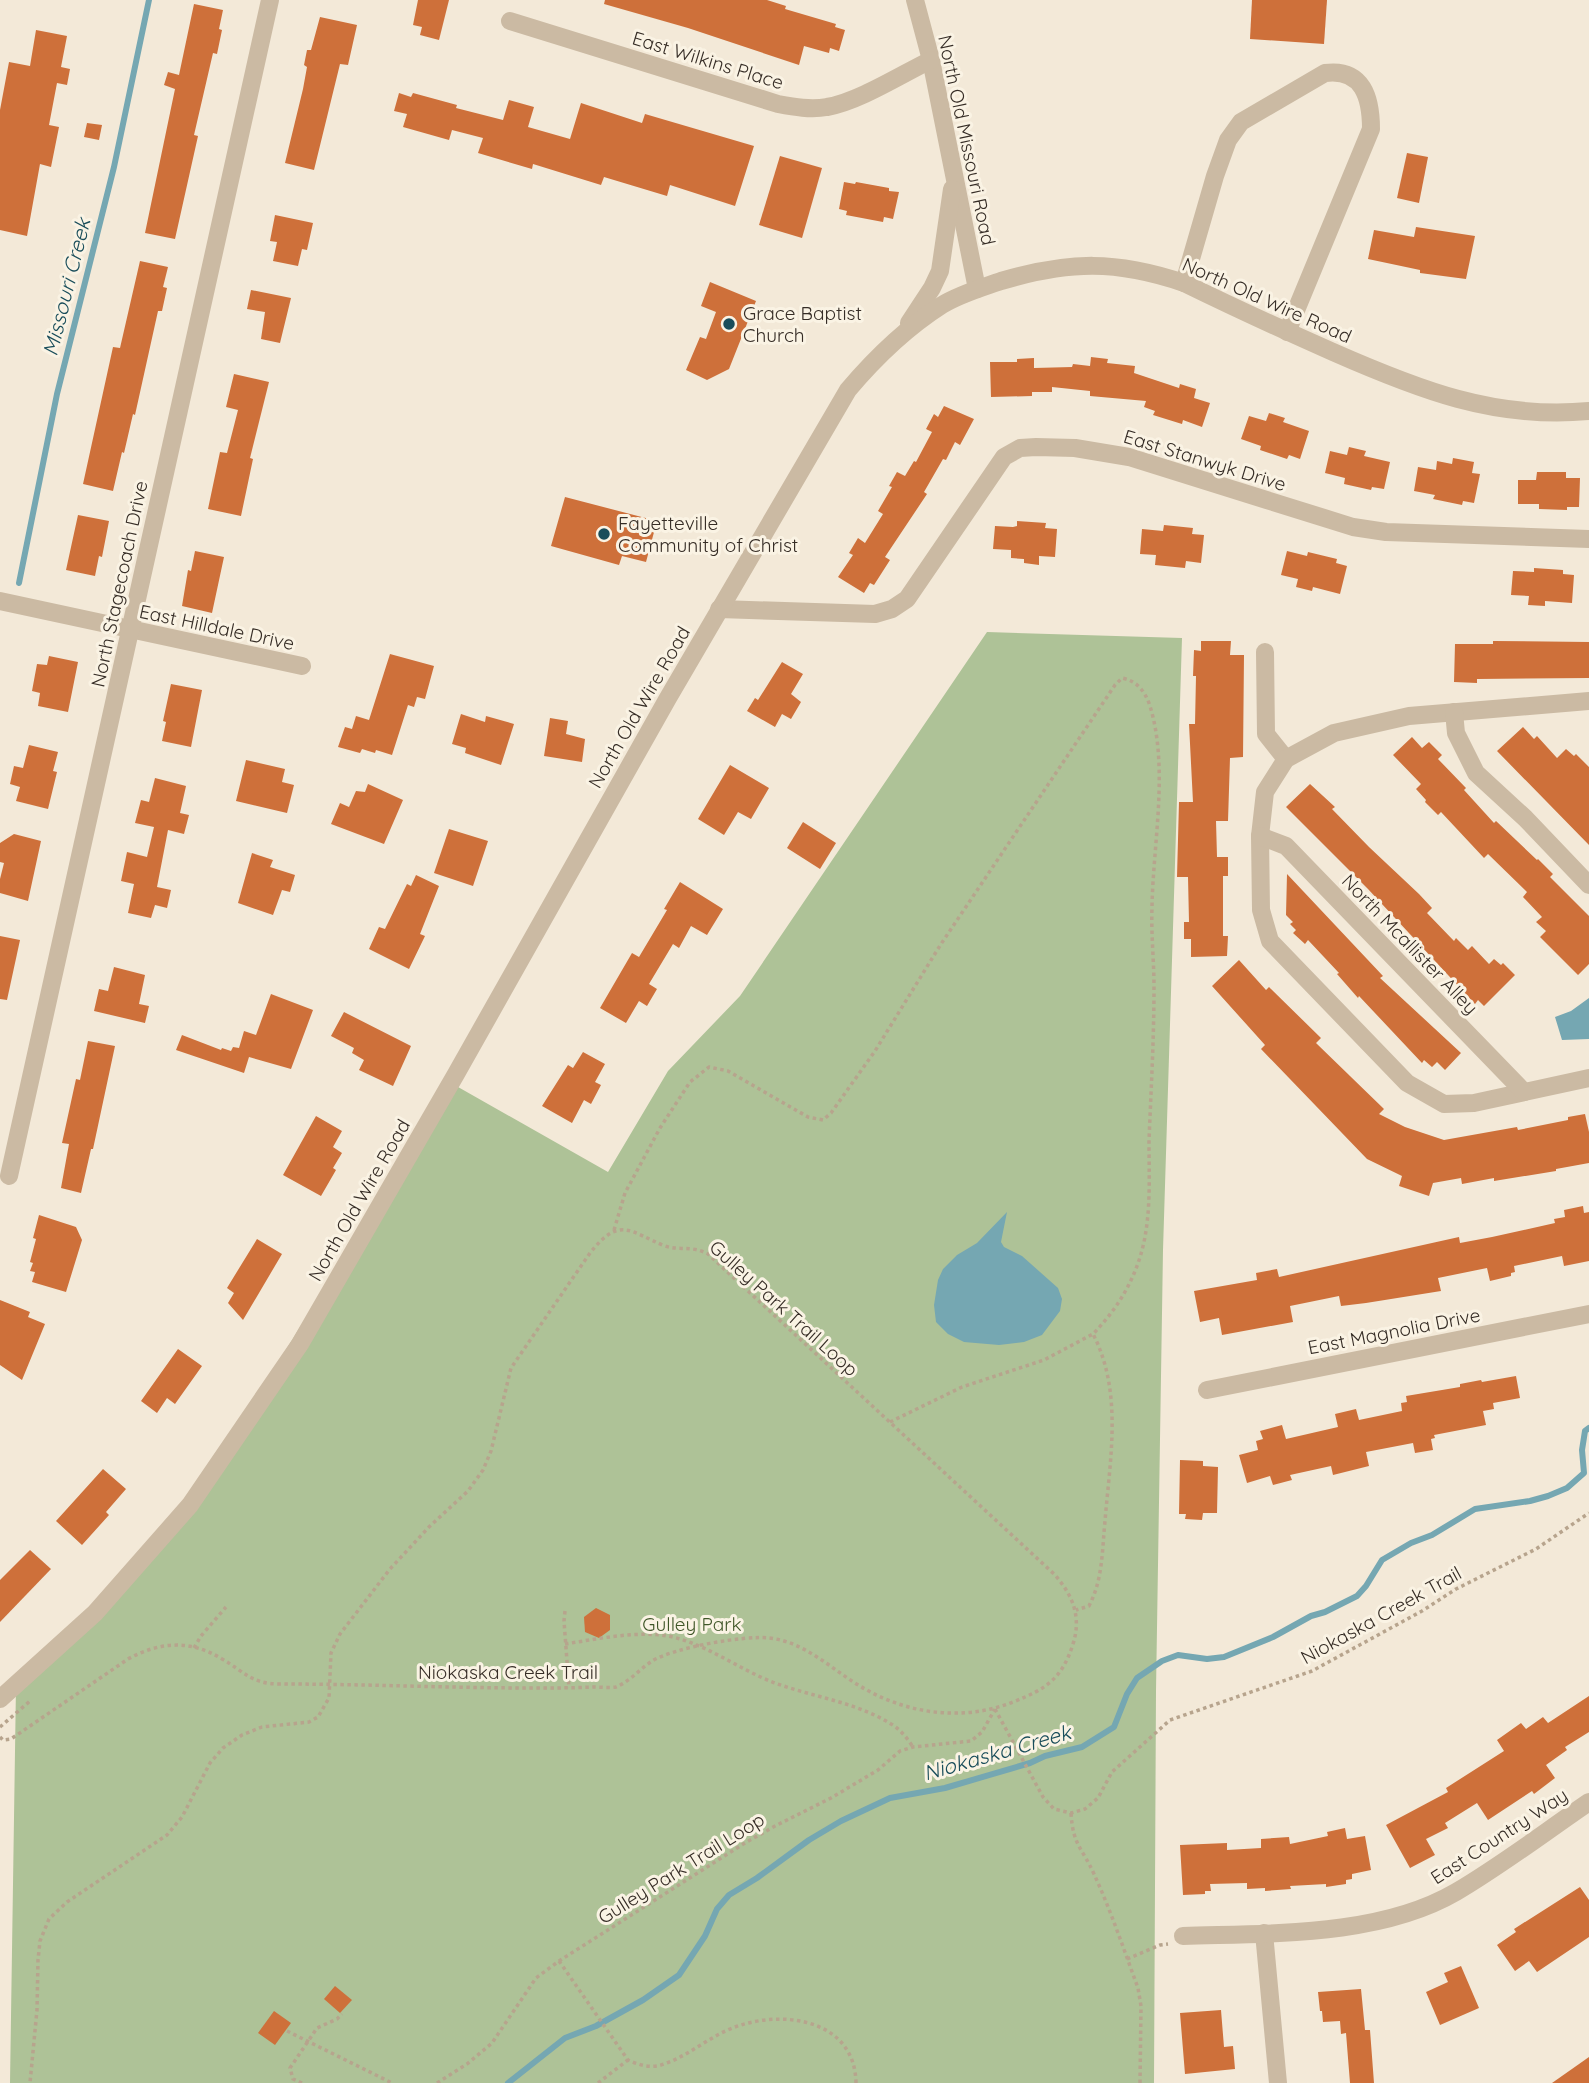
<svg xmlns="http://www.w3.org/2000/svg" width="1589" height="2083" viewBox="0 0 1589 2083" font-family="Quicksand,sans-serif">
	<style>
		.green { fill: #aec297 }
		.water { fill: #75a7b2 }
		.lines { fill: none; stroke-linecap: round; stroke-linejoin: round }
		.stream { stroke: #75a7b2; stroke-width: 6 }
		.building { fill: #ce703a }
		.path { stroke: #b7a48d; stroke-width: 3.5; stroke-dasharray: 3.5 3.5; stroke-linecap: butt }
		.minor { stroke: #cbbaa3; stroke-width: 18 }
		.poi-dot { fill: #194d5a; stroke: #faf3e4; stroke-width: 2.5 }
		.labels { text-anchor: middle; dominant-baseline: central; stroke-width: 6; stroke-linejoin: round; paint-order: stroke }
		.street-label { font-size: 19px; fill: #362d26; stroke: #faf3e4 }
		.poi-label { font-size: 19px; fill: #362d26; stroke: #faf3e4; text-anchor: start }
		.park-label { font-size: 19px; fill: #3f5628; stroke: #faf3e4 }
		.water-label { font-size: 21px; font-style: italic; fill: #194d5a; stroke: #faf3e4 }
	</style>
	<rect width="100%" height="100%" fill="#f3e9d8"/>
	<polygon class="green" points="987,632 1182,638 1163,1250 1156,1691 1154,2083 10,2083 16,1685 190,1505 451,1083 608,1172 668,1071 740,996"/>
	<g class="water">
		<polygon points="1589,998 1589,1039 1562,1040 1555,1017 1571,1011"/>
		<polygon points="1007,1212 1001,1242 1004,1247 1022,1256 1058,1288 1062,1299 1060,1311 1042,1335 1024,1342 999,1345 964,1342 948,1334 936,1322 934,1305 938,1280 943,1269 957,1255 977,1243"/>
	</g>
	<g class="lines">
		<g class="stream">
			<polyline points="19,583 57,394 114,167 149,0"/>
			<polyline points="508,2083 565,2038 596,2026 643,2000 679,1975 705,1936 717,1909 729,1895 757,1878 809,1840 841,1821 890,1798 945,1788 1030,1763 1045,1756 1082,1747 1114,1727 1127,1694 1137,1678 1162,1661 1178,1655 1207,1659 1224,1657 1273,1637 1311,1616 1325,1612 1357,1596 1366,1586 1382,1560 1411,1543 1432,1535 1475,1509 1530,1501 1548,1496 1567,1488 1584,1473 1582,1450 1585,1431 1589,1428"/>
		</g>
	</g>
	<g class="building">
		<polygon points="418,0 449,0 439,40 420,35 422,27 413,25"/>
		<polygon points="605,0 767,0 786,6 785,9 836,24 835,27 845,30 839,51 830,48 829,53 804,46 799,65 688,28 604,4"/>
		<polygon points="1252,0 1327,0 1324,44 1250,39"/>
		<polygon points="194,4 223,10 219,29 222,30 217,54 213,53 194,135 198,136 175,239 145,233 175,89 164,85 168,72 179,75"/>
		<polygon points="320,17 357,25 348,65 340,64 314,170 285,163 303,89 307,67 304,65 307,50 311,50"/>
		<polygon points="36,30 67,36 61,67 70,69 67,85 57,83 49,125 59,127 51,167 40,164 27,236 0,230 0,110 9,62 30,66"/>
		<polygon points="399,93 411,97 413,93 457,105 456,108 503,120 509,100 534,107 528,127 570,139 581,103 642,123 645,114 754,146 735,206 670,185 667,196 604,177 601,185 533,164 532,169 478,153 483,138 452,130 449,140 403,127 407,114 394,111"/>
		<polygon points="87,123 102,125 99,140 84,137"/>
		<polygon points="1407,153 1428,157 1419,203 1397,198"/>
		<polygon points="780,156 822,168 802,238 759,225"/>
		<polygon points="844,182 855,184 856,182 889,188 889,191 899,192 893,219 884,217 883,222 846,215 847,211 839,209"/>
		<polygon points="275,215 313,223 307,250 302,249 298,266 273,261 277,242 270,241"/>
		<polygon points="1416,227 1475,236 1466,279 1420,273 1420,270 1368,259 1374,230 1414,237"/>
		<polygon points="140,261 168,267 163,287 167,288 162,311 158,311 135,415 133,414 124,453 122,452 113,491 83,484 113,347 120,348"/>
		<polygon points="710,282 756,301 729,369 707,380 686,370 700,337 706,339 716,312 701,306"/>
		<polygon points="251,290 291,298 280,343 261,339 265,312 247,309"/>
		<polygon points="1091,357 1108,359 1107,363 1135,366 1134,373 1179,388 1180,384 1196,389 1194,398 1210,403 1202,427 1183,420 1182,424 1153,415 1155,411 1144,407 1146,401 1090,396 1090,391 1052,387 1052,392 1032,392 1032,396 991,397 990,362 1017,362 1017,359 1034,358 1034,368 1072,367 1073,364 1090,366"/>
		<polygon points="234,374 269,382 250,458 253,459 241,516 208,509 220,452 227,453 238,410 226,407"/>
		<polygon points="944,406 974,419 960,445 955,442 946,460 943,459 924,492 927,494 885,557 890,560 874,585 870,583 864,593 838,577 853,555 849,553 858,538 865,543 883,514 878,511 892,487 889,486 897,472 905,476 914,461 916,462 932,432 926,429 934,414 938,417"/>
		<polygon points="1269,413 1285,418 1283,422 1309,431 1300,459 1289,455 1287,459 1260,450 1261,446 1241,439 1249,416 1266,421"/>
		<polygon points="1349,447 1366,451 1364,456 1390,462 1384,489 1372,487 1371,490 1344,484 1345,478 1325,473 1330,451 1347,455"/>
		<polygon points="1453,458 1474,462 1472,473 1480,474 1474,503 1463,501 1462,505 1433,499 1435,495 1414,491 1418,467 1436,470 1437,461 1452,464"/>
		<polygon points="1537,472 1566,472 1566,478 1580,478 1579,507 1567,507 1567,510 1539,509 1539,504 1518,504 1518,480 1536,480"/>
		<polygon points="565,497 657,521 646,562 622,556 619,565 551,546"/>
		<polygon points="78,515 109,521 102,557 99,556 95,576 66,570"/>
		<polygon points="1017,521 1046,523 1045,528 1057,529 1055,557 1039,556 1039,565 1024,563 1024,559 1011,558 1011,550 993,549 995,526 1013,527 1017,526"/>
		<polygon points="1164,525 1193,528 1192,534 1204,535 1201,563 1186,561 1185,568 1155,565 1156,555 1140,554 1142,529 1163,531"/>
		<polygon points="195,551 224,557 212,613 182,606 188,570 191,571"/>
		<polygon points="1287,551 1307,556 1308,552 1337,559 1336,563 1347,566 1340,594 1313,587 1312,591 1296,587 1298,579 1281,575"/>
		<polygon points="1534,568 1563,570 1563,574 1574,575 1572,603 1545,601 1545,606 1528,605 1529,596 1511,595 1513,571 1534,572"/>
		<polygon points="1201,641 1231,641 1230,655 1244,655 1243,757 1230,758 1228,821 1216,821 1217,857 1228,857 1228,876 1223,876 1223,936 1228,936 1227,956 1191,957 1191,939 1184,939 1184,922 1189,922 1188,877 1177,877 1179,802 1193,802 1189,724 1195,724 1196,676 1193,676 1194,650 1201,651"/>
		<polygon points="1493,641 1589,642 1589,678 1477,679 1477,683 1454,682 1455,644 1493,644"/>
		<polygon points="390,654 434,666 425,699 417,697 414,707 408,705 392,755 376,750 375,753 362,749 360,753 338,747 345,727 352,729 356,716 369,720"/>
		<polygon points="49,656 78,662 68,712 38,706 40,693 32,691 37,664 47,665"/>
		<polygon points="782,662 803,674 791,694 801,702 791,719 782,714 775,727 747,711 755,698 758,700"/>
		<polygon points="171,684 202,690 191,747 162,741 166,722 163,721"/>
		<polygon points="461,714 485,722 486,716 514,724 501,765 465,753 466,748 452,744"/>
		<polygon points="550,718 568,721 566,734 585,739 582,762 544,756"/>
		<polygon points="1523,727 1534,739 1537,736 1557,758 1566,749 1574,756 1576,754 1589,767 1589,845 1497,751"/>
		<polygon points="1412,737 1422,748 1429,742 1442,755 1438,759 1466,788 1464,790 1494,823 1496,821 1537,860 1538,859 1553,874 1550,877 1589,916 1589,964 1578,975 1540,937 1546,931 1536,922 1542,917 1523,897 1527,892 1488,854 1484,858 1441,812 1438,815 1425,802 1426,800 1416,789 1421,784 1393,755"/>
		<polygon points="29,745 58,752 53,771 57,772 48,809 16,801 20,787 10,784 14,766 23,768"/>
		<polygon points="246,760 285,769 282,782 294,785 287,813 236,801"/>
		<polygon points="730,765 769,788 751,819 738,812 724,835 698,819"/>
		<polygon points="155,778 186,786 180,813 189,815 184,834 168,830 157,887 171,890 167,908 155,905 151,918 128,913 134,884 121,881 127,852 147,857 154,827 135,823 141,800 149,802"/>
		<polygon points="368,784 403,800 384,844 331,824 340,803 349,807 356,791 365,792"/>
		<polygon points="1310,784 1335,807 1332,809 1369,847 1419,894 1432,908 1427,913 1454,941 1456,938 1468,950 1472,946 1489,964 1494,959 1501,965 1503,963 1515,975 1484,1006 1478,1000 1475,1004 1368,889 1286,807"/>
		<polygon points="803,822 836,843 820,869 787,848"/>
		<polygon points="449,829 488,841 473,886 434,873"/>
		<polygon points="14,834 41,841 28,901 0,893 0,879 4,863 0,862 0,843"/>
		<polygon points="252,853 273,860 270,867 295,875 290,892 282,890 273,915 238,903"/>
		<polygon points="1287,874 1383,976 1380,978 1461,1053 1445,1070 1437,1062 1432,1067 1424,1060 1422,1063 1359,996 1358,998 1337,974 1339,973 1308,940 1305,944 1293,933 1296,930 1290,924 1293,922 1286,915"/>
		<polygon points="416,875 439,886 420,934 425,936 409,969 369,949 379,927 385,929 407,884 411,886"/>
		<polygon points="680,882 723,909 707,935 691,926 679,948 673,944 649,984 657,989 647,1006 639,1001 626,1023 600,1008 632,953 639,957 667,910 664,909"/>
		<polygon points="0,936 20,940 7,1000 0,999"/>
		<polygon points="1239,960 1266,990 1269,987 1321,1038 1316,1043 1384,1109 1379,1114 1405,1127 1444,1140 1517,1127 1518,1130 1568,1120 1568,1117 1585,1114 1589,1132 1589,1163 1556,1169 1556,1171 1494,1181 1494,1178 1462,1184 1461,1178 1433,1183 1429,1196 1399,1186 1402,1176 1367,1159 1261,1049 1265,1045 1212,986"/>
		<polygon points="114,967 145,975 139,1004 149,1006 145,1023 94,1011 99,989 108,991"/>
		<polygon points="271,994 313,1010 291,1069 249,1057 244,1073 176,1050 182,1035 221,1050 222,1048 231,1051 233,1047 239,1048 244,1031 256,1035"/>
		<polygon points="344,1012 411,1046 393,1086 359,1070 364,1060 352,1053 354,1048 331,1036"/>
		<polygon points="88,1041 115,1046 93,1149 91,1149 81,1193 61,1188 69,1144 62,1143 76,1079 80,1080"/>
		<polygon points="583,1052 605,1064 595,1082 601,1085 591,1104 584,1100 572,1123 542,1106 568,1065 573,1068"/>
		<polygon points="316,1116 342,1131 333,1147 342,1153 333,1168 336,1170 321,1196 283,1175"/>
		<polygon points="1583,1206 1584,1213 1589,1212 1589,1261 1564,1266 1562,1256 1514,1266 1515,1272 1511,1273 1511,1276 1490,1281 1487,1268 1438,1278 1441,1291 1366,1303 1341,1306 1339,1296 1290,1306 1293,1322 1222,1335 1219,1318 1200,1322 1194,1291 1257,1280 1256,1273 1277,1269 1279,1277 1459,1237 1460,1243 1492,1237 1555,1223 1554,1219 1565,1217 1564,1210"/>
		<polygon points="39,1215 76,1227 82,1240 66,1292 32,1282 35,1272 30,1271 33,1263 30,1262 36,1239 33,1238"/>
		<polygon points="257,1239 282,1254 243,1320 228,1303 234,1293 227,1288"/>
		<polygon points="0,1300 30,1312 28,1317 45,1324 22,1380 0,1365"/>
		<polygon points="178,1349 202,1366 175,1404 167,1398 157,1413 141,1401"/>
		<polygon points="1516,1376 1520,1398 1493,1403 1494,1409 1483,1411 1486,1425 1434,1435 1435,1438 1431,1439 1433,1450 1415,1453 1413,1443 1366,1452 1369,1466 1333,1475 1331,1466 1290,1475 1292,1480 1273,1485 1270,1476 1247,1483 1239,1455 1258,1450 1256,1441 1263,1439 1260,1431 1282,1425 1286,1439 1338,1427 1335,1414 1356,1409 1359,1420 1402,1411 1401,1403 1407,1402 1406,1396 1460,1387 1460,1384 1481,1380 1482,1382"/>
		<polygon points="1180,1460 1203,1461 1203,1466 1218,1467 1217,1513 1203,1513 1202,1520 1185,1519 1186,1514 1179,1514"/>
		<polygon points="103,1469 126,1489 106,1512 109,1515 82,1545 56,1521"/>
		<polygon points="30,1550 51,1569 0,1622 0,1580"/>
		<polygon points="596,1608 610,1615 610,1630 599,1638 585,1632 584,1617"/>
		<polygon points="1589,1696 1589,1732 1565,1747 1567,1750 1546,1765 1555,1778 1534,1794 1532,1791 1488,1820 1477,1803 1445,1823 1448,1828 1426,1839 1435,1855 1410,1868 1386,1825 1448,1792 1446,1788 1504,1751 1497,1740 1521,1723 1526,1729 1543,1717 1548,1723"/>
		<polygon points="1345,1828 1347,1839 1365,1836 1371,1870 1352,1874 1352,1879 1346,1880 1346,1884 1326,1887 1326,1884 1290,1886 1291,1889 1265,1891 1265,1888 1247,1889 1247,1883 1210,1884 1211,1891 1205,1891 1205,1894 1183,1895 1180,1845 1227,1843 1227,1850 1261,1848 1261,1839 1289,1837 1290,1844 1328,1836 1327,1832"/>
		<polygon points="1580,1887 1589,1900 1589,1937 1537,1972 1529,1961 1515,1971 1497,1945 1516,1932 1514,1929"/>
		<polygon points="1461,1966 1479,2008 1440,2025 1426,1992 1448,1982 1444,1973"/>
		<polygon points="335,1986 352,2000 340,2013 324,1999"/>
		<polygon points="1361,1989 1365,2030 1370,2030 1374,2083 1350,2083 1346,2033 1341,2034 1340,2021 1323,2022 1322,2011 1320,2011 1318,1992"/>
		<polygon points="1221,2010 1224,2047 1233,2046 1235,2069 1185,2074 1180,2013"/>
		<polygon points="274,2011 291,2023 275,2045 258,2033"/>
		<polygon points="1589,2057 1589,2083 1552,2083"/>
	</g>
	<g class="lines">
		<g class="path">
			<path d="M614,1230L625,1193L660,1128L690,1082L709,1067L728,1071L808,1117L823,1120L831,1113L875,1051L941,944L1115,685L1122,678C1137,681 1145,691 1150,706C1169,768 1153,844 1152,907C1151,934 1154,961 1154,987C1154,1039 1151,1090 1149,1141C1149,1175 1151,1208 1144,1242C1136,1278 1119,1307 1093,1334C1123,1392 1110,1459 1105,1521C1102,1551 1103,1579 1089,1606L1076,1610"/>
			<polyline points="890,1422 962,1387 1044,1360 1093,1334"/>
			<polyline points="565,1611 564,1621 569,1688"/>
			<path d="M565,1644C597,1639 629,1632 661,1635C702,1640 737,1669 775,1683C813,1697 856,1702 891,1724C900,1729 907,1738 913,1747"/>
			<polyline points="194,1648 201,1636 226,1607"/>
			<polyline points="995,1709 1043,1797 1054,1809 1071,1813 1085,1809 1098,1798 1112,1772 1170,1720 1312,1671 1422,1611 1456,1589 1536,1549 1589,1513"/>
			<polyline points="0,1727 30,1701"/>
			<path d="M0,1737L3,1740L11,1739L128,1659C159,1642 190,1639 222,1659C245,1672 251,1684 280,1684C365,1684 449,1688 533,1688C554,1688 574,1688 594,1687C600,1687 610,1688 616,1687C629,1682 640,1669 652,1661C673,1648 744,1635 769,1638C807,1642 834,1672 865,1689C911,1715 965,1721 1013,1702C1046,1689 1062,1679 1073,1644C1082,1616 1072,1594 1054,1574L708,1254C691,1245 680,1251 665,1246C630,1232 620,1215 590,1253L511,1368L491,1451L483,1470L468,1491L429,1527L390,1569L340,1634L331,1653L329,1698L318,1717L309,1722L262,1727L242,1735L223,1748L210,1763L182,1817L167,1835L67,1902L49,1919L40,1941L38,1960L37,2010L30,2083"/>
			<path d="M1071,1813C1073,1846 1082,1847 1094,1874C1111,1911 1124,1950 1138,1988L1141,2006L1140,2083"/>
			<polyline points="1127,1959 1160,1945 1168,1944"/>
			<path d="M559,1961L628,2060C639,2065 651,2069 664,2064C691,2055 713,2033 741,2025C789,2010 855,2022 856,2083"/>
			<polyline points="287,2031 392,2083"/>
			<polyline points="302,2083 293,2079 290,2068 317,2028 337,2019 342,2014"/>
			<polyline points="437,2083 467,2064 492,2043 536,1978 559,1961 745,1843 775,1826 831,1798 878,1770 900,1751 913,1747 971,1741 982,1732 995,1709"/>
			<polyline points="598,2083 628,2060"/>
		</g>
		<g class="minor">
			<polyline points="915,0 931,60 977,289"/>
			<path d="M510,21L778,104C794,107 811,110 827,107C858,102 902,74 931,60"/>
			<path d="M1184,283L1215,176L1228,140L1241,122L1325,73C1363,68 1371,98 1371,129L1287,332"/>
			<polyline points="909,323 932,288 940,271 952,189"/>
			<polyline points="0,601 302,666"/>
			<polyline points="719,609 875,614 892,609 907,599 1004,457 1020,448 1036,447 1075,448 1129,457 1353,527 1386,532 1589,539"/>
			<polyline points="1265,652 1266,734 1286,759"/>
			<polyline points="1589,701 1409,716 1334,733 1286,759 1265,792 1260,836 1261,910 1270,941 1407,1083 1444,1104 1474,1103 1589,1078"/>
			<polyline points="1454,712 1456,733 1476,773 1525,818 1589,885"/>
			<polyline points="1260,836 1286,846 1524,1092"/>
			<polyline points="9,1176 270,0"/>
			<polyline points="1207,1390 1589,1314"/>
			<path d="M0,1699L95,1613L190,1505L300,1344L456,1074L668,698L848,390C875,358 906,328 942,305C960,294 981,288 1001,281C1070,261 1116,260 1184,283C1233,307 1283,330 1333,352C1417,389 1495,420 1589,411"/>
			<polyline points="1264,1933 1278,2083"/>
			<path d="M1183,1936C1269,1933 1379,1937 1456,1892C1502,1865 1545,1832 1589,1802"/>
		</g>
	</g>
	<g class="poi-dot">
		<circle cx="729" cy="324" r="7"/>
		<circle cx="604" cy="534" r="7"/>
	</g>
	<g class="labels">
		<g class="street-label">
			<text transform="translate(708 60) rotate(17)">East Wilkins Place</text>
			<text transform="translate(967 140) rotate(78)">North Old Missouri Road</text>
			<text transform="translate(1267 300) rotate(24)">North Old Wire Road</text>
			<text transform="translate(1205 460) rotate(17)">East Stanwyk Drive</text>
			<text transform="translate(119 584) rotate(-78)">North Stagecoach Drive</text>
			<text transform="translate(217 627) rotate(12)">East Hilldale Drive</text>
			<text transform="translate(639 707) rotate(-60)">North Old Wire Road</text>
			<text transform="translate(1410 944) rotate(46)">North Mcallister Alley</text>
			<text transform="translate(359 1200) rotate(-60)">North Old Wire Road</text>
			<text transform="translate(784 1308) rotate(42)">Gulley Park Trail Loop</text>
			<text transform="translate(1394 1331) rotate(-11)">East Magnolia Drive</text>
			<text transform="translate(1381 1615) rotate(-29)">Niokaska Creek Trail</text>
			<text x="508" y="1672">Niokaska Creek Trail</text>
			<text transform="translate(1499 1836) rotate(-33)">East Country Way</text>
			<text transform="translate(681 1868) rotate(-32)">Gulley Park Trail Loop</text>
		</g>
		<g class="poi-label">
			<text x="743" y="313">Grace Baptist<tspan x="743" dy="22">Church</tspan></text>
			<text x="618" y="523">Fayetteville<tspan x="618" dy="22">Community of Christ</tspan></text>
		</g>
		<g class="park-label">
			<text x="692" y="1624">Gulley Park</text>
		</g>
		<g class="water-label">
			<text transform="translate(66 287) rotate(-76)">Missouri Creek</text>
			<text transform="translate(997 1752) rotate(-16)">Niokaska Creek</text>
		</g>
	</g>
</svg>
